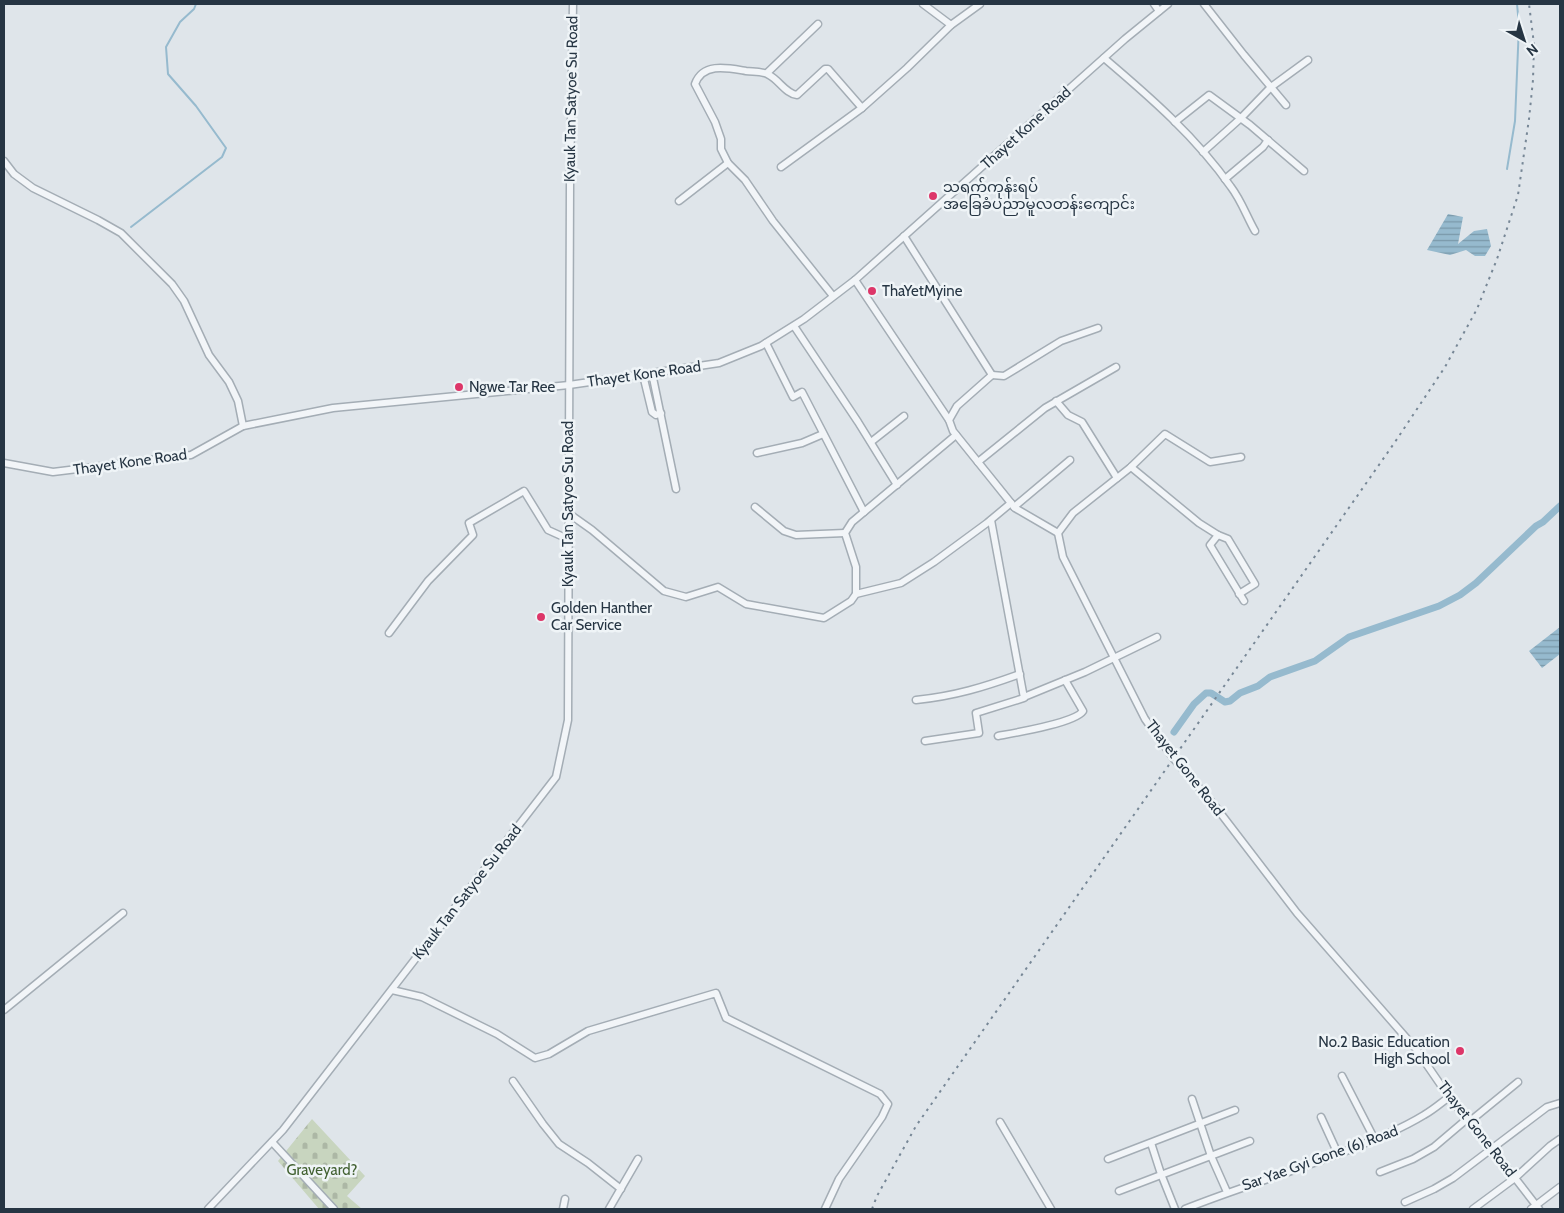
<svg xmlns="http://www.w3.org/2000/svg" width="1564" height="1213" viewBox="0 0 1564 1213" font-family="Cabin,'Noto Sans Myanmar',sans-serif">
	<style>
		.cemetery { fill: url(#cemetery-stones) }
		.water { fill: url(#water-rules) }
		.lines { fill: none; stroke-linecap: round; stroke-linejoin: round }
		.stream { stroke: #96bace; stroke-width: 2 }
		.canal { stroke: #96bace; stroke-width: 7 }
		.minor-casing { stroke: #a4adb5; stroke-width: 9 }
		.minor { stroke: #f2f5f8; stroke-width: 6 }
		.rail { stroke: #778796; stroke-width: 2; stroke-dasharray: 2.5 5; stroke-linecap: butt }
		.poi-dot { fill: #dd3669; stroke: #eff4f7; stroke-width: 2 }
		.labels { text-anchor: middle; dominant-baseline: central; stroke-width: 5; stroke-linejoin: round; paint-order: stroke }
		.street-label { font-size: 15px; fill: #263543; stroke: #eff4f7 }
		.poi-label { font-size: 15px; fill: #263543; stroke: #eff4f7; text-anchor: start }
		.park-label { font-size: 15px; fill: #426132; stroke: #eff4f7 }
	</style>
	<defs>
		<pattern id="cemetery-stones" width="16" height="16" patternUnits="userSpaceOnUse" patternTransform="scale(1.25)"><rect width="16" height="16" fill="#c8d5bf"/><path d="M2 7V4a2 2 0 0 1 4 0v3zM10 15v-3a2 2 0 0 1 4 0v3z" fill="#acb7a5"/></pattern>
		<pattern id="water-rules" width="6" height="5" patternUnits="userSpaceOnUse" patternTransform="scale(1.25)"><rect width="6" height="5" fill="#96bace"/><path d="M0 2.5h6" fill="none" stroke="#7a98a9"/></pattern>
	</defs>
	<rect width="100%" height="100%" fill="#dfe5ea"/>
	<polygon class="cemetery" points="312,1119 365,1176 347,1196 362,1209 319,1209 278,1161"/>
	<g class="water">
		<polygon points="1448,214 1463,217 1458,244 1474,231 1487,229 1491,246 1485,256 1475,256 1466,250 1450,255 1427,250"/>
		<polygon points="1560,627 1560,654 1542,668 1529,651"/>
	</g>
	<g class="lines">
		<g class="stream">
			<polyline points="1507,169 1515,121 1519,25 1517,4"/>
			<polyline points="131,227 222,157 226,148 196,106 168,74 166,47 180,22 194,9 196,4"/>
		</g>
		<polyline class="canal" points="1174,732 1194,704 1206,693 1211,693 1225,702 1230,701 1240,693 1258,686 1270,677 1315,661 1349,637 1439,606 1460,595 1476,583 1536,526 1543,522 1560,506"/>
		<g class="minor-casing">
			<g id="minor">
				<polyline points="923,4 951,25"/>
				<polyline points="1154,4 1159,11"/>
				<polyline points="1204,4 1244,55 1286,105"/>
				<path d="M1104,58C1150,97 1196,137 1231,187C1241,200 1247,217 1255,231"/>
				<polyline points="767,73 818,24"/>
				<polyline points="1175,122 1209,95 1250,125 1304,171"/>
				<polyline points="1203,152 1241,118 1271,87 1308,60"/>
				<polyline points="4,161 14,174 33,188 98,220 121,233 172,284 184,301 209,355 229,382 238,401 243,426"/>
				<polyline points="781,167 862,108 907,68 951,25 980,4"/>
				<polyline points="1225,179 1263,147 1268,140"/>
				<polyline points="679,201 728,163"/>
				<polyline points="904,236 992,375 957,406 949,420 953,431 1015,508 1058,533 1063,557 1145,719 1174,759 1215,806 1297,913 1416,1049 1449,1097 1515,1178 1539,1209"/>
				<polyline points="855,280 949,420"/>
				<path d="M833,296L773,221L745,180L728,163L721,149V139L715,122L695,84C703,62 728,68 746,71C753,72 763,71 769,75C779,80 786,94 797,95L825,69H828L862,108"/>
				<polyline points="794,326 858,422 897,485"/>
				<polyline points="766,343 793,397 802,392 864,512"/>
				<polyline points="652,373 676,489"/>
				<polyline points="643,375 652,412 656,415 661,413"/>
				<polyline points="992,375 1004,376 1061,341 1098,328"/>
				<polyline points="1056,401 1068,415 1082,422 1117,478"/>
				<polyline points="871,442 904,416"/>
				<polyline points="757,453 802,443 823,434"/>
				<polyline points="978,462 1045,408 1116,367"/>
				<polyline points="4,463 53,472 191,455 243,426 333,408 569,385 652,373 719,363 761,346 804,319 855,280 1125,39 1168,4"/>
				<polyline points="1131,467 1199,523 1218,535 1210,545 1244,601"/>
				<polyline points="755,507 784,531 796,535 845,533"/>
				<polyline points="1014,507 1070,460"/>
				<polyline points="568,513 592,530 664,591 686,597 718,587 746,604 824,618 851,601 856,594 901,583 934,562 987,523 1011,503"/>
				<polyline points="1058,533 1073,513 1131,467 1165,434 1210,462 1241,457"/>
				<polyline points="1218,535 1228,539 1255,584 1239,594"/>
				<polyline points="856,594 856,567 845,533 852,522 956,435"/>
				<polyline points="389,633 428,581 473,535 469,523 524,491 548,530 568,539"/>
				<polyline points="1024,697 1085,672 1157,637"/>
				<path d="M916,700C955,696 984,687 1020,674"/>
				<path d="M998,736C1014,733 1075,723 1083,711L1065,680"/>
				<polyline points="925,741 979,733 976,713 1024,698 991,520"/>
				<polyline points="392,990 422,997 497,1034 535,1058 549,1054 588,1031 716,993 726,1018 880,1094 888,1104 882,1117 839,1179 825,1209"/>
				<polyline points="4,1010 123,913"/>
				<polyline points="1342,1076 1375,1140"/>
				<polyline points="513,1081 543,1124 559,1144 588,1163 621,1189"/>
				<polyline points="1192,1099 1211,1156 1227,1192"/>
				<polyline points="1321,1117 1338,1154"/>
				<polyline points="1000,1122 1051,1209"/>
				<polyline points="1469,1122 1518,1082"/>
				<polyline points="272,1142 334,1209"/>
				<polyline points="1151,1143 1161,1174 1175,1209"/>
				<polyline points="1108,1159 1235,1110"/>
				<polyline points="1380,1172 1413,1159 1434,1147 1467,1119"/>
				<polyline points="1119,1191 1250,1141"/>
				<polyline points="1405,1202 1434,1189 1453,1178 1547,1107 1560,1103"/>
				<polyline points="208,1209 283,1130 556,777 568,720 570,185 573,4"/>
				<polyline points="563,1209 565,1199"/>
				<polyline points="609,1209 638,1159"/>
				<path d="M1185,1209C1240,1187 1296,1171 1351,1149C1376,1139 1401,1129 1424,1115C1433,1110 1441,1103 1449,1097"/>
				<polyline points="1473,1209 1515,1178 1550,1146 1560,1139"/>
				<polyline points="1531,1209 1560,1187"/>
			</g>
		</g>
		<use href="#minor" class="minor"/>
		<polyline class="rail" points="872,1209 877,1196 916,1126 1395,442 1445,367 1477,309 1497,259 1518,195 1529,119 1533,80 1534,44 1529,4"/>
	</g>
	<g class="poi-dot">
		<circle cx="933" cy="196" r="5"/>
		<circle cx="872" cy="291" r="5"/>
		<circle cx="459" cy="387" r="5"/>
		<circle cx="541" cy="617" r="5"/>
		<circle cx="1460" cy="1051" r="5"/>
	</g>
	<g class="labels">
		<g class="street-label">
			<text transform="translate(571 99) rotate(-89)">Kyauk Tan Satyoe Su Road</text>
			<text transform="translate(1026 128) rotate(-42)">Thayet Kone Road</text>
			<text transform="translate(644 374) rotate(-8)">Thayet Kone Road</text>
			<text transform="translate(130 462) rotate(-8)">Thayet Kone Road</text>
			<text transform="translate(568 504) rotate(-90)">Kyauk Tan Satyoe Su Road</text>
			<text transform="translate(1185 768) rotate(52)">Thayet Gone Road</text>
			<text transform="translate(467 892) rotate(-52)">Kyauk Tan Satyoe Su Road</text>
			<text transform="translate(1477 1129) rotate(52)">Thayet Gone Road</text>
			<text transform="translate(1320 1158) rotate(-20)">Sar Yae Gyi Gone (6) Road</text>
		</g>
		<g class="poi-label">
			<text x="943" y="187">သရက်ကုန်းရပ်<tspan x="943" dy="17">အခြေခံပညာမူလတန်းကျောင်း</tspan></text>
			<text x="882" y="291">ThaYetMyine</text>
			<text x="469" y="387">Ngwe Tar Ree</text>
			<text x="551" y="608">Golden Hanther<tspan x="551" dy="17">Car Service</tspan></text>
			<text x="1450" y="1042" text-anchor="end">No.2 Basic Education<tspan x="1450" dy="17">High School</tspan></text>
		</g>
		<g class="park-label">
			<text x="322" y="1170">Graveyard?</text>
		</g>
	</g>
	<rect width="1564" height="1213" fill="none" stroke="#263543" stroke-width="10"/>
	<g transform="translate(1524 40) rotate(141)" stroke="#eff4f7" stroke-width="4" paint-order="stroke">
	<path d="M0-4L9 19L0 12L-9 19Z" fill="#263543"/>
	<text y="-8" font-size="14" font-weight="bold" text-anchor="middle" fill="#263543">N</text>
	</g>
</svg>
